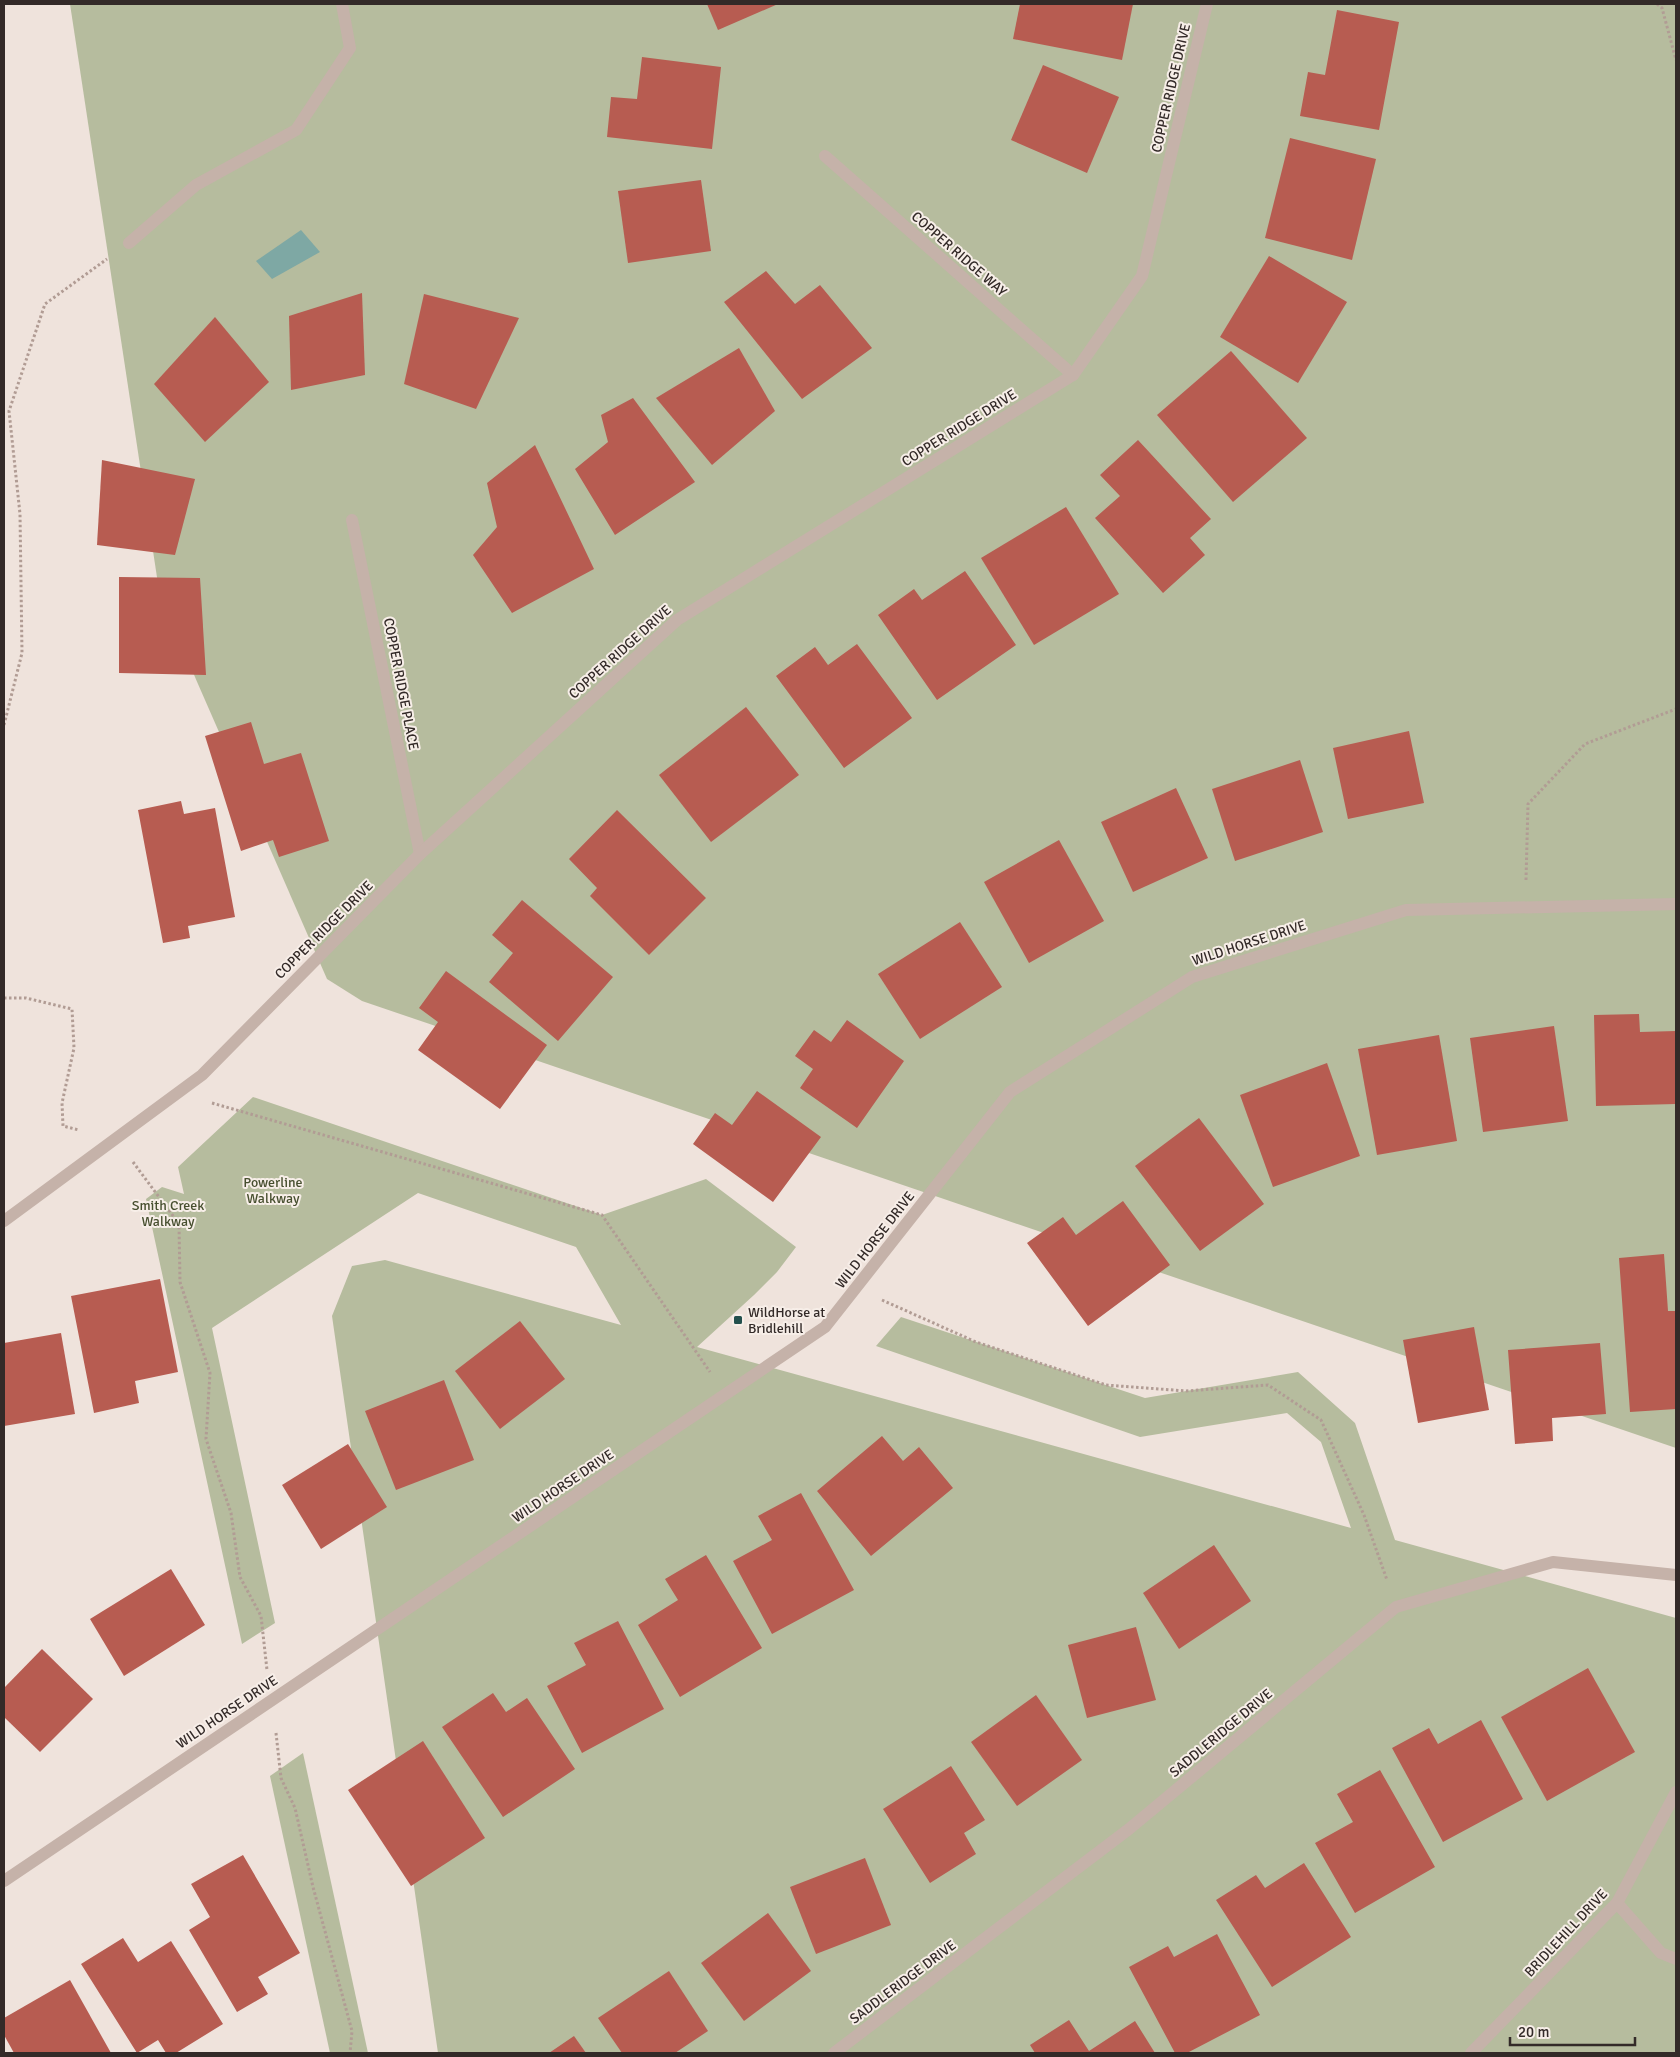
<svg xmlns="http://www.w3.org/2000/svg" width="1680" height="2057" viewBox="0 0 1680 2057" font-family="Signika,sans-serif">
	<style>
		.green { fill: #b6bc9e }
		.water { fill: #7ea8a4 }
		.building { fill: #b75c51 }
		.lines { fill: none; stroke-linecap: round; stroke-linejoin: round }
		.path { stroke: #b19c94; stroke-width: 3; stroke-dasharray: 2.5 2.5; stroke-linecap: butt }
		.service { stroke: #c5b2a9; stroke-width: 12 }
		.minor { stroke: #c5b2a9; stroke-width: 12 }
		.poi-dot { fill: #23504d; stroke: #f7eee8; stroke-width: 2 }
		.labels { text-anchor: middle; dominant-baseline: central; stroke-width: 4; stroke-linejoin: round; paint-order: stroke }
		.street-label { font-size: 14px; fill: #332a28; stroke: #f7eee8 }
		.park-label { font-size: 14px; fill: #474f2f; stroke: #f7eee8 }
		.poi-label { font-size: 14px; fill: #332a28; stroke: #f7eee8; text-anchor: start }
	</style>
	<rect width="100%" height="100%" fill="#efe3dc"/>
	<g class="green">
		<polygon points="70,4 1676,4 1676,1448 362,1001 327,979 160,597"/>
		<polygon points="253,1097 602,1215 706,1179 796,1247 777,1272 754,1295 697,1347 1351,1528 1321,1442 1287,1413 1140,1437 876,1346 901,1317 1145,1398 1298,1372 1355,1423 1395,1540 1676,1618 1676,2053 438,2053 332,1316 352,1266 385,1260 621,1325 576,1247 418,1193 212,1328 275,1623 242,1644 146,1199 162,1187 184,1194 178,1167"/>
		<polygon points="303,1753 368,2053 330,2053 270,1776"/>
	</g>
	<polygon class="water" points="301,230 320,252 272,279 256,261"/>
	<g class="building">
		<polygon points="707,4 778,4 718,30"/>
		<polygon points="1020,4 1133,4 1122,60 1013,39"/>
		<polygon points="1337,10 1399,22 1379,130 1300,116 1308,72 1325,75"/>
		<polygon points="642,57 721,67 712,149 607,137 611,97 637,99"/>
		<polygon points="1043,65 1119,97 1087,173 1011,140"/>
		<polygon points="1290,138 1376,159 1352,260 1265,238"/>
		<polygon points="701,180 711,251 628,263 618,191"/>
		<polygon points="1269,256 1347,302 1298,383 1220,337"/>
		<polygon points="766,271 795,304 820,285 872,348 802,399 724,302"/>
		<polygon points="362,293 365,375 291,390 289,316"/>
		<polygon points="424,294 519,318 476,409 404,384"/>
		<polygon points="215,317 269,382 205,442 154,384"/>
		<polygon points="739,348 775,411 712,465 656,398"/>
		<polygon points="1231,351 1307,438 1233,502 1157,415"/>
		<polygon points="633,398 695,482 615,535 575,469 608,442 601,415"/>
		<polygon points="1138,440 1211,519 1190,538 1205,555 1163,593 1095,518 1120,496 1100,475"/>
		<polygon points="535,445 594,569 512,613 473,555 497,527 487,483"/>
		<polygon points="102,460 195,479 175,555 97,545"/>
		<polygon points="1066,507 1119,594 1034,645 981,558"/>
		<polygon points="965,571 1016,645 937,700 878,615 914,589 922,600"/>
		<polygon points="119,577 200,578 206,675 119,673"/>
		<polygon points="857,644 912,718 844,768 776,676 815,647 828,665"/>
		<polygon points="746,707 799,775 711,842 659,775"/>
		<polygon points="251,722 264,764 301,753 329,841 279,857 273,840 241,851 205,736"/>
		<polygon points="1409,731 1424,803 1348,819 1333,748"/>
		<polygon points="1300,760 1323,832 1235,861 1212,789"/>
		<polygon points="1176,788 1208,858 1133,892 1101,822"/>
		<polygon points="181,801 184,814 215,808 235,917 188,926 190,938 163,943 138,810"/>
		<polygon points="617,810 706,898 649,955 590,896 597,888 569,859"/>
		<polygon points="1059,840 1104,921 1029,963 984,882"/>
		<polygon points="522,900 613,977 558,1041 489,982 513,953 492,935"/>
		<polygon points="960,922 1002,987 920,1039 878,974"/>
		<polygon points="446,971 547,1045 500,1109 418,1050 438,1022 419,1008"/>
		<polygon points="1639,1014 1640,1032 1676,1031 1676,1104 1596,1106 1594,1015"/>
		<polygon points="847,1020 904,1061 857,1128 800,1088 813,1069 795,1056 814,1030 831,1042"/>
		<polygon points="1554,1026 1568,1121 1483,1132 1470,1038"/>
		<polygon points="1439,1035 1457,1141 1377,1155 1358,1049"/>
		<polygon points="1327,1063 1360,1156 1273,1187 1240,1095"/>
		<polygon points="757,1091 821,1137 773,1202 693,1144 715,1113 732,1125"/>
		<polygon points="1199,1118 1264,1204 1200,1251 1135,1166"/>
		<polygon points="1123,1201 1170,1265 1088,1326 1027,1243 1063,1217 1076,1235"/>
		<polygon points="1664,1254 1668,1311 1676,1311 1676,1409 1630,1412 1619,1258"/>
		<polygon points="160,1279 178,1372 135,1381 139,1403 94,1413 71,1296"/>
		<polygon points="520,1321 565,1379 500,1429 455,1371"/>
		<polygon points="1474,1327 1489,1410 1418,1423 1403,1340"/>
		<polygon points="61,1333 75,1414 4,1426 4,1343"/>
		<polygon points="1600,1343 1606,1414 1552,1418 1553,1441 1515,1444 1508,1350"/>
		<polygon points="444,1380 474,1460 396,1490 365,1411"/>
		<polygon points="882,1436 903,1461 919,1447 953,1488 871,1556 817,1491"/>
		<polygon points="348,1444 387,1507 321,1549 282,1485"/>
		<polygon points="801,1493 854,1590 772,1634 733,1561 772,1540 758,1516"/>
		<polygon points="1214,1545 1251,1601 1179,1649 1143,1593"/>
		<polygon points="706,1555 762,1648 680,1697 638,1625 678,1600 665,1579"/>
		<polygon points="171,1569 205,1625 124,1676 90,1619"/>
		<polygon points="618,1621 664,1709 582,1753 547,1686 586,1665 574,1643"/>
		<polygon points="1136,1627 1156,1700 1087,1718 1068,1645"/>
		<polygon points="42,1649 93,1699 40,1752 4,1717 4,1688"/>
		<polygon points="1588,1668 1635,1752 1547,1801 1501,1717"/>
		<polygon points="493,1693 506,1712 527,1698 575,1769 503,1817 442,1727"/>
		<polygon points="1036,1695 1082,1760 1017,1806 971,1742"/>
		<polygon points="1481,1720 1523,1799 1443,1842 1392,1748 1429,1728 1438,1744"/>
		<polygon points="423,1741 485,1838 411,1886 348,1790"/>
		<polygon points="951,1766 985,1820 964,1833 976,1854 930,1883 883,1809"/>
		<polygon points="1380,1770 1435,1867 1355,1913 1315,1843 1353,1822 1337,1794"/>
		<polygon points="243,1855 300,1953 258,1977 268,1994 237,2012 189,1930 210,1917 191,1884"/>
		<polygon points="865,1858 891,1925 816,1954 790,1887"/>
		<polygon points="1304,1863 1351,1937 1272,1987 1216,1900 1256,1875 1265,1888"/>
		<polygon points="768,1913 811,1971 744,2021 701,1963"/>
		<polygon points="1217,1934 1260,2015 1187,2053 1175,2053 1129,1967 1168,1946 1174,1957"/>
		<polygon points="123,1938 138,1962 171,1941 223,2024 176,2053 166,2053 158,2040 137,2053 81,1964"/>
		<polygon points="669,1971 708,2031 675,2053 622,2053 598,2018"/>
		<polygon points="70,1980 111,2053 14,2053 4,2035 4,2018"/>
		<polygon points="1069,2020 1089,2051 1135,2021 1155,2053 1035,2053 1030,2045"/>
		<polygon points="574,2036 586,2053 549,2053"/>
	</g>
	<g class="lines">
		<g class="path">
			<polyline points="1657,4 1662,8 1676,60"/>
			<polyline points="4,725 22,653 20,514 9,411 45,304 107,259"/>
			<polyline points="1526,880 1528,804 1585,744 1676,709"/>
			<polyline points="4,998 26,998 72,1009 74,1048 62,1103 63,1126 79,1130"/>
			<polyline points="212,1103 602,1215 710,1372"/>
			<polyline points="133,1162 179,1224 180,1282 210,1373 206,1439 231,1513 240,1577 261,1616 267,1670"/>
			<polyline points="882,1300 976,1342 1106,1385 1186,1391 1268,1385 1321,1420 1364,1515 1387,1580"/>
			<polyline points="276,1733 281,1778 295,1808 313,1887 352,2031 350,2053"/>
		</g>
		<polyline class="service" points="129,243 196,185 296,130 350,48 342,4"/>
		<g class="minor">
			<polyline points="825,156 1073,375"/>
			<polyline points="352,520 420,854"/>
			<polyline points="4,1221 202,1075 420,854 677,620 1073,375 1142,276 1207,4"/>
			<polyline points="4,1881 825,1327 1010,1092 1192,977 1406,910 1676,904"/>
			<polyline points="1617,1903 1661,1953 1676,1959"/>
			<polyline points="834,2053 1129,1829 1396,1607 1553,1562 1676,1575"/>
			<polyline points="1471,2053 1617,1903 1676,1792"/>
		</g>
	</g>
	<rect class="poi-dot" x="733" y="1315" width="10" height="10" rx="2.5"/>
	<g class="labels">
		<g class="street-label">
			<text transform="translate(1171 88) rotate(-77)">COPPER RIDGE DRIVE</text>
			<text transform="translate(959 254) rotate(41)">COPPER RIDGE WAY</text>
			<text transform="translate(959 428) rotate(-32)">COPPER RIDGE DRIVE</text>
			<text transform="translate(620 652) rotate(-42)">COPPER RIDGE DRIVE</text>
			<text transform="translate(401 684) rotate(79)">COPPER RIDGE PLACE</text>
			<text transform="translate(324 930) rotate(-45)">COPPER RIDGE DRIVE</text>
			<text transform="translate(1249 943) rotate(-18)">WILD HORSE DRIVE</text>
			<text transform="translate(875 1240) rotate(-52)">WILD HORSE DRIVE</text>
			<text transform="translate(563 1486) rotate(-34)">WILD HORSE DRIVE</text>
			<text transform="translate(227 1712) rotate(-34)">WILD HORSE DRIVE</text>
			<text transform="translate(1221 1733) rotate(-40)">SADDLERIDGE DRIVE</text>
			<text transform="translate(1566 1933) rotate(-47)">BRIDLEHILL DRIVE</text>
			<text transform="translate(903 1982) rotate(-37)">SADDLERIDGE DRIVE</text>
		</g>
		<g class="park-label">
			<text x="273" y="1182">Powerline<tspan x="273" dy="16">Walkway</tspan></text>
			<text x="168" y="1205">Smith Creek<tspan x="168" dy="16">Walkway</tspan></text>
		</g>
		<g class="poi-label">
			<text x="748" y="1312">WildHorse at<tspan x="748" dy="16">Bridlehill</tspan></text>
		</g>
	</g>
	<rect width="1680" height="2057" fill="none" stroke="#332a28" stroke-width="10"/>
	<path d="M1510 2037v8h125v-8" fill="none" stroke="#332a28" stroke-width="2.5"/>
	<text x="1518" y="2037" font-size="15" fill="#332a28" stroke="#f7eee8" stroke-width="4" paint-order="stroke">20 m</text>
</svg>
